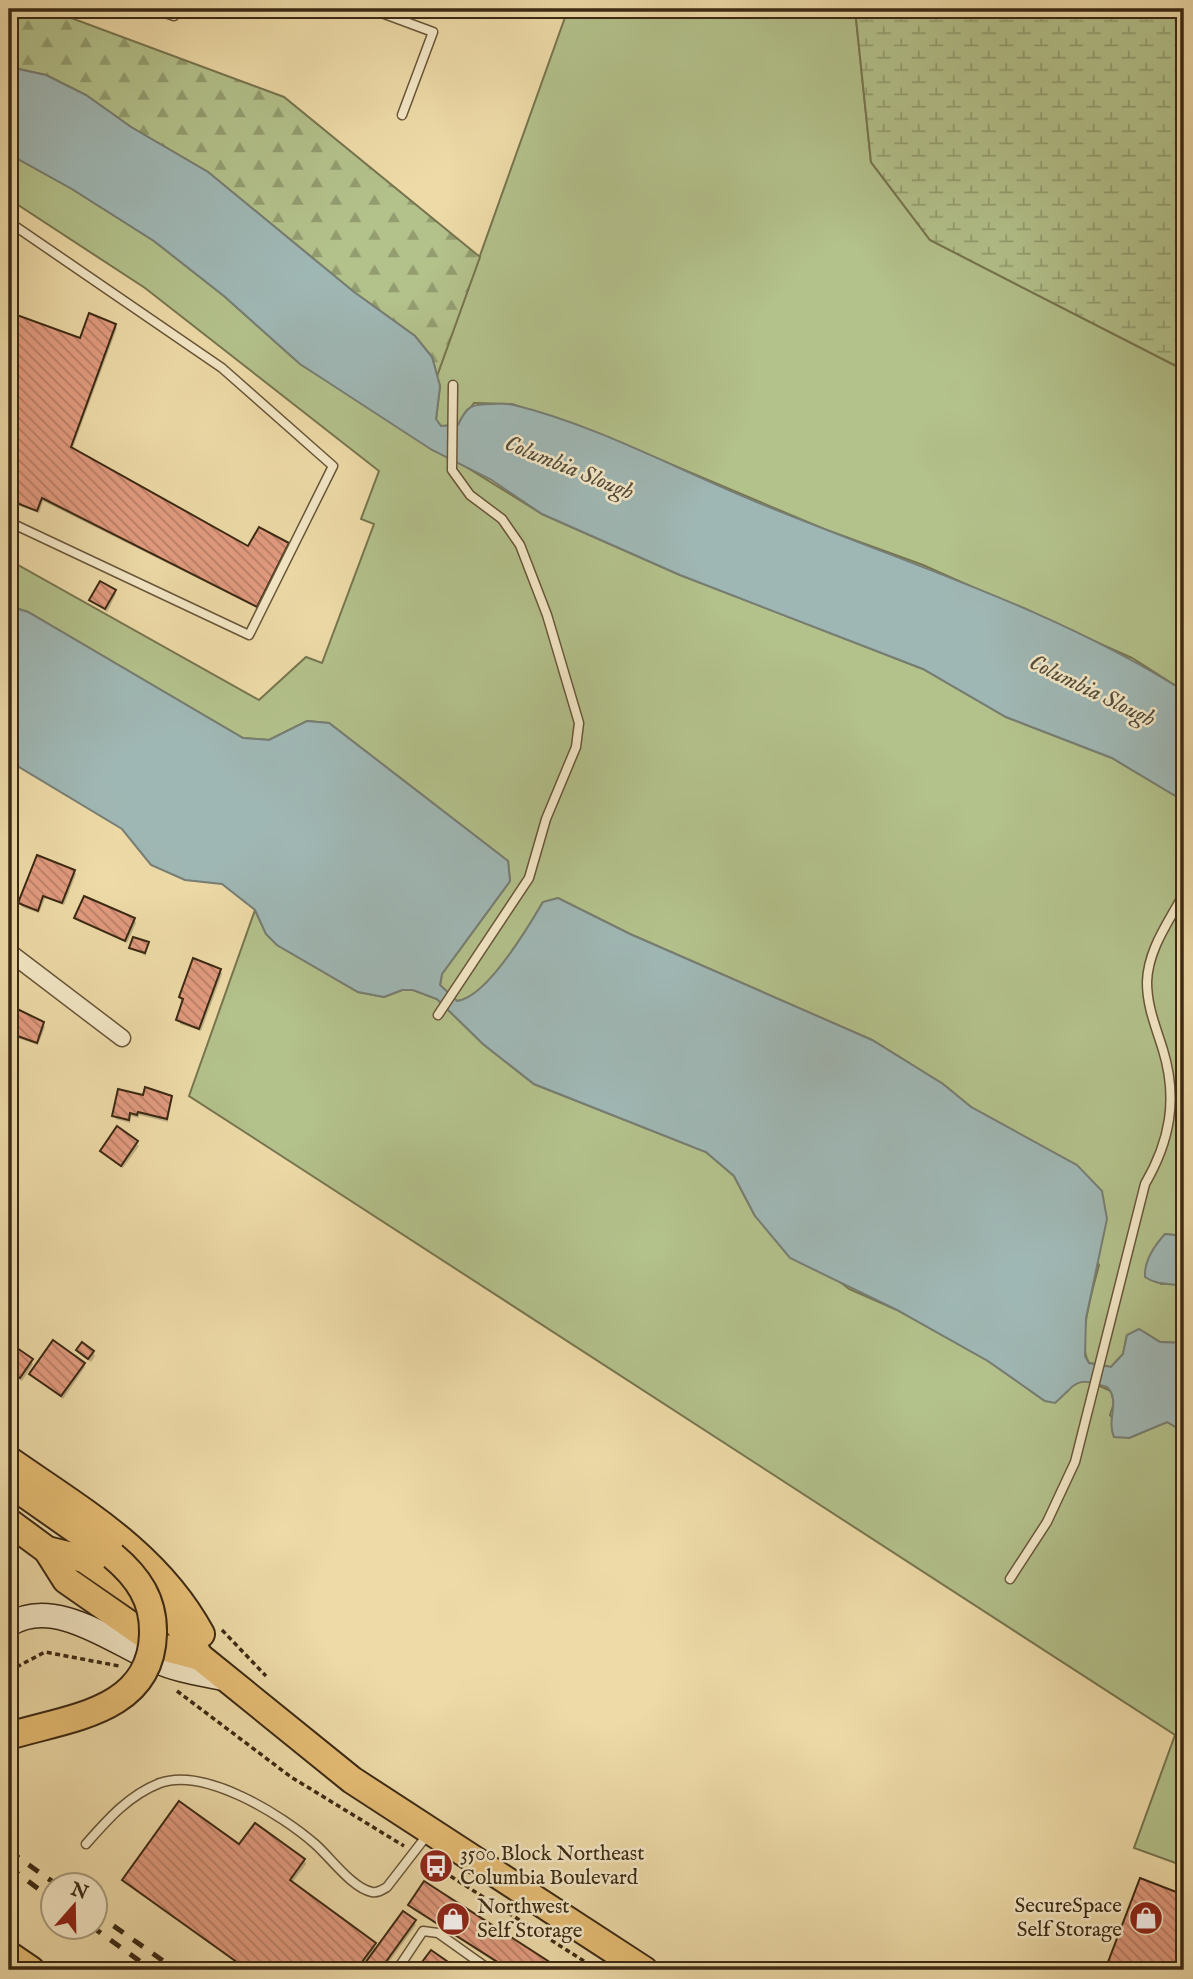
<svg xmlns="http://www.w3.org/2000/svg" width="1193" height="1979" viewBox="0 0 1193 1979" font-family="'IM FELL English',serif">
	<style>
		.green { fill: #b3c18b; stroke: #77754f; stroke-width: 2 }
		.forest { fill: url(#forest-firs); stroke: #77754f; stroke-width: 2 }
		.wetland { fill: url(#wetland-marsh); stroke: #77754f; stroke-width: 2 }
		.water { fill: #9fb7b4; stroke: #777e74; stroke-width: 2 }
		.shadow { fill: #0003 }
		.building { fill: url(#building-back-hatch); stroke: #3b2913; stroke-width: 2 }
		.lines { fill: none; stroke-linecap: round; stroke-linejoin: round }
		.service-casing { stroke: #685538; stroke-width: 11 }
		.minor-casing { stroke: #685538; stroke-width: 19 }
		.secondary-casing { stroke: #3b2913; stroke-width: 26 }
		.primary-casing { stroke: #3b2913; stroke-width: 30 }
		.path { stroke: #3b2913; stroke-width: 3.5; stroke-dasharray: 5 3.5; stroke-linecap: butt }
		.service { stroke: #f3e7c6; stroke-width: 8 }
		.minor { stroke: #f3e7c6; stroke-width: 16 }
		.secondary { stroke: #f3e7c6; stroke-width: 23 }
		.primary { stroke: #e6bd74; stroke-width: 26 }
		.rail { stroke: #3b2913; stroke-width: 5; stroke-dasharray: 12 12; stroke-linecap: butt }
		.primary-bridge-casing { stroke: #3b2913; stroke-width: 30; stroke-linecap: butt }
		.primary-bridge { stroke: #e6bd74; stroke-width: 26 }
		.labels { text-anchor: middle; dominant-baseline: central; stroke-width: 5; stroke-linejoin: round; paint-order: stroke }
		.poi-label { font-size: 21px; fill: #3b2913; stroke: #f3e7c6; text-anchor: start }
		.water-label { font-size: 23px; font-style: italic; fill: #544c3b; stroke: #f3e7c6 }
	</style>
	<defs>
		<pattern id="forest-firs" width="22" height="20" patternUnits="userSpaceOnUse" patternTransform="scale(1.75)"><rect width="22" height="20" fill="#b3c18b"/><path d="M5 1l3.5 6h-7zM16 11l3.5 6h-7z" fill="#939d70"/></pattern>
		<pattern id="wetland-marsh" width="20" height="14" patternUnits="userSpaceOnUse" patternTransform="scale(1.75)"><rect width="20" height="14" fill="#b3c18b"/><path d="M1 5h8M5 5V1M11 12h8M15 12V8" fill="none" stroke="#939d70"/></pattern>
		<pattern id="building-back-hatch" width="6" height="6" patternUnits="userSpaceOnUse" patternTransform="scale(1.75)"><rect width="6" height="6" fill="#e29b7f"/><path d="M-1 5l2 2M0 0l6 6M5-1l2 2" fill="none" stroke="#b87e67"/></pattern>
	</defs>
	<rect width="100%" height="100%" fill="#eddaa7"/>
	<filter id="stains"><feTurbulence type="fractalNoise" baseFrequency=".00286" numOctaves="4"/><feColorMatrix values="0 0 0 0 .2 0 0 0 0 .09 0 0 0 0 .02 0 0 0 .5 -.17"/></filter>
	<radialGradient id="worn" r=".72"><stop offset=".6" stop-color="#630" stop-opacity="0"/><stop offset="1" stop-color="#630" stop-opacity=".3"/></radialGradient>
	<g class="green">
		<polygon points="568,9 855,9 871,162 930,240 1184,370 1184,691 1132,658 923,565 824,529 604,436 512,404 474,403 458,425 441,426 436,420 440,386 437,376"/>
		<path d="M9,154L72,189L154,241L224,296L300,364L542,514L680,575L923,669L1006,717L1112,758L1184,801V1236L1165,1234L1161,1284L1173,1283L1184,1287V1343L1160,1342L1144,1332L1127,1335L1123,1354L1111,1367L1089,1363C1076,1343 1093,1288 1099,1265L971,1107L943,1084L872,1040L630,934L558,898L543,902C529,926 486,998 457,1001L440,985L442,974L510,881L508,861L329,723L307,721L269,740L243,738L28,612L9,606V560L259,700L306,657L322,663L374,524L361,519L379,471L145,288L9,199Z"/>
		<path d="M255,910L266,934L277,945L358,992L384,997L402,990H413L437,999L483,1044L534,1084L706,1152L734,1176L755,1216L849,1289L897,1310L988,1361L1045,1401L1067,1392L1072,1384L1084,1379L1111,1391L1114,1403L1110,1415L1129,1438L1167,1422L1179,1429C1183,1444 1178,1457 1184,1472V1866L1134,1848L1175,1735L189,1096Z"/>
	</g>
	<polygon class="forest" points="9,9 47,9 284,97 480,257 437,376 432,357 415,336 354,292 208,172 131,127 86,95 46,75 9,67"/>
	<polygon class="wetland" points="855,9 1184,9 1184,370 930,240 871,162"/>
	<g class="water">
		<path d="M9,67L46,75L86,95L131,127L208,172L354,292L415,336L432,357L440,386L436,419L441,426L458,425C467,405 472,404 493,404C500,404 507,403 514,405C597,425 684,473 764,505C905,563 1055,609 1184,691V801L1112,758L1006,717L923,669L680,575L542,514L490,479L432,450L300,364L224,296L154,241L72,189L9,154Z"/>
		<path d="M9,606L28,612L243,738L269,740L307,721L329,723L508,861L510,881L442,974L440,985L457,1001C487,998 529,926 543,902L558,898L630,934L872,1040L943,1084L971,1107L1077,1165L1102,1191L1107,1219L1086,1318L1085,1356L1089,1363L1111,1367L1123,1354L1127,1335L1139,1329L1160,1342L1184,1343V1472C1178,1457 1183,1444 1179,1429L1167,1422L1129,1438L1114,1437C1106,1420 1121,1400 1107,1387C1074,1376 1078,1383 1055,1403L1045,1401L988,1361L897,1310L790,1258L755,1216L734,1176L706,1152L534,1084L483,1044L437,999L413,990H402L384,997L358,992L277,945L266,934L255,910L222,884L185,880L151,865L122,829L9,761Z"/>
		<path d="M1165,1234L1184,1236V1287C1170,1282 1158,1286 1145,1277C1144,1260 1154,1246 1165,1234Z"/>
	</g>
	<g class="shadow">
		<polygon points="519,9 548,9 544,18"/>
		<polygon points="18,317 81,340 115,325 117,328 72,450 248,549 287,545 289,548 259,609 43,501 39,513 9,502 9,343"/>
		<polygon points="114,591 116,594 107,612 91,600"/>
		<polygon points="74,871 76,874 64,905 45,898 39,913 22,907 20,903"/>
		<polygon points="76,918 134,919 136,923 127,943"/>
		<polygon points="147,943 146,956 131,948"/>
		<polygon points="220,970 222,974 201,1031 180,1024 181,997"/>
		<polygon points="9,1007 43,1023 45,1027 38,1045 9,1035"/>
		<polygon points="144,1097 171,1098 168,1122 139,1115 139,1118 131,1116 130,1123 116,1119 114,1116"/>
		<polygon points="118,1129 139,1146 123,1168 102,1151"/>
		<polygon points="9,1331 16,1343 9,1353"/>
		<polygon points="78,1350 93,1352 95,1356 91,1362"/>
		<polygon points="18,1351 33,1364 22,1381 9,1371 9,1363"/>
		<polygon points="83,1364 85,1367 63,1399 31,1374"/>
		<polygon points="240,1847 304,1860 306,1864 291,1884 377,1949 414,1921 416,1925 383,1970 247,1970 124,1880"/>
		<polygon points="1141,1880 1184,1896 1184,1970 1107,1970"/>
		<polygon points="424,1884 559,1970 508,1970 412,1909 411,1905"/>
	</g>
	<g class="building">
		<polygon points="89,313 116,324 71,447 248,546 259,527 289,543 257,607 42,498 37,511 9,500 9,338 17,315 80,338"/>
		<polygon points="100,581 116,590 105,609 89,600"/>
		<polygon points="37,855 75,870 62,903 43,896 38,911 18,903"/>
		<polygon points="84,896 135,918 125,941 74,918"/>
		<polygon points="133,937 149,942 145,953 129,948"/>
		<polygon points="193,958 221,969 199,1029 176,1020 183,999 179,997"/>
		<polygon points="9,1005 44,1022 37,1043 9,1033"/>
		<polygon points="145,1087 172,1096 167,1119 138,1112 137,1115 130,1113 129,1120 112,1116 118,1089 143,1095"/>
		<polygon points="117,1126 138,1141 121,1166 100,1151"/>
		<polygon points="53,1340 85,1363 61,1396 29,1374"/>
		<polygon points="82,1342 94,1351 88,1359 76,1350"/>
		<polygon points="17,1348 33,1359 20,1378 9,1371 9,1360"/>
		<polygon points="179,1801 239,1844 255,1823 305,1859 290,1880 376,1943 356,1970 248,1970 122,1880"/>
		<polygon points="1140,1878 1184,1895 1184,1970 1105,1970"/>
		<polygon points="424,1881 562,1970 510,1970 408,1905"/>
		<polygon points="403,1911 416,1920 380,1970 360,1970"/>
		<polygon points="431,1950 451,1964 446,1970 416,1970"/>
	</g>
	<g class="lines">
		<g class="service-casing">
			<g id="service">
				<polyline points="154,9 174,16 177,9"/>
				<polyline points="371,9 433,32 402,115"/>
				<polyline points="9,222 222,368 333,466 249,635 9,522"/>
				<polyline points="438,1015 529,878 546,819 576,747 579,723 547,615 520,545 502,519 470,495 452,470 453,385"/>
				<path d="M1010,1579L1047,1522L1075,1462L1145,1184C1170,1141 1178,1099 1163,1050C1156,1027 1147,1007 1147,982C1148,949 1169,922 1184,893"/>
				<path d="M86,1844C108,1819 129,1795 160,1783C205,1767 282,1815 315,1844C330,1857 352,1888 372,1892C378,1893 382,1890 387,1887L428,1834"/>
				<polyline points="397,1970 423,1931 438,1933 490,1970"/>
			</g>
		</g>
		<g class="minor-casing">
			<polyline id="minor" points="9,952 122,1038"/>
		</g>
		<g class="secondary-casing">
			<path id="secondary" d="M9,1625C54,1595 115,1644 156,1661C178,1671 202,1674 225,1679"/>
		</g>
		<g class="primary-casing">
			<g id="primary">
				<path d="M9,1460C82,1511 157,1553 201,1634"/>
				<polyline points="9,1483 113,1556"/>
				<polyline points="9,1522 47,1550 84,1559 177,1623 200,1657 352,1780 644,1970"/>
				<polyline points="47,1550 66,1580 162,1647 200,1657"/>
				<polyline points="9,1955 31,1970"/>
			</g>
		</g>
		<g class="path">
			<polyline points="222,1630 266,1676"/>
			<polyline points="9,1671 45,1652 119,1666"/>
			<polyline points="177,1691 291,1777 404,1846"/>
			<polyline points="422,1858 598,1970"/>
		</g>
		<use href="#service" class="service"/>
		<use href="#minor" class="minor"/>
		<use href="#secondary" class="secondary"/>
		<use href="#primary" class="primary"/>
		<g class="rail">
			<polyline points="9,1851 56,1884"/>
			<polyline points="9,1867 52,1899"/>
			<polyline points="94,1912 176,1970"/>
			<polyline points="91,1926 152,1970"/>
		</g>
		<g class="primary-bridge-casing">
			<path id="primary-bridge" d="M9,1736C66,1718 151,1713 153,1634C154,1600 138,1577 113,1556"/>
		</g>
		<use href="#primary-bridge" class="primary-bridge"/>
	</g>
	<defs>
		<g id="bus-disc" transform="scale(1.75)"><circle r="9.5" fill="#8f2418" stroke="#f3e7c6"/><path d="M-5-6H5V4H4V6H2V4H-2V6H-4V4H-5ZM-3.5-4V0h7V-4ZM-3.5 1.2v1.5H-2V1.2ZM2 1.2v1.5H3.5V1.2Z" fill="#fff"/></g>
		<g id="shop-disc" transform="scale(1.75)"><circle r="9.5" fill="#8f2418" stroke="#f3e7c6"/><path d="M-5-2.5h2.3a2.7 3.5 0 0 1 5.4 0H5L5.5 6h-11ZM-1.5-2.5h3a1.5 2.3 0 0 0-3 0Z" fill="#fff"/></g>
	</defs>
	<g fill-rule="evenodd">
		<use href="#bus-disc" x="436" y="1866"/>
		<use href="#shop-disc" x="1146" y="1918"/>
		<use href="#shop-disc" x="453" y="1919"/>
	</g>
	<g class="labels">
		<g class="poi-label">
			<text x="460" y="1854">3500 Block Northeast<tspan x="460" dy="24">Columbia Boulevard</tspan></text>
			<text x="1122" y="1906" text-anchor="end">SecureSpace<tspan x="1122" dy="24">Self Storage</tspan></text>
			<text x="477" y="1907">Northwest<tspan x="477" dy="24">Self Storage</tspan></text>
		</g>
		<g class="water-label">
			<text transform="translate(569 468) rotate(22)">Columbia Slough</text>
			<text transform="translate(1092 691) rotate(26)">Columbia Slough</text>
		</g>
	</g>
	<rect width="1193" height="1979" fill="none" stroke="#eddaa7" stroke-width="35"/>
	<rect x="10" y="10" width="1172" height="1958" fill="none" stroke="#3b2913" stroke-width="3.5"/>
	<rect x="18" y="18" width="1158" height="1944" fill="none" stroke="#3b2913" stroke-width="2"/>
	<g transform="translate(74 1906) rotate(20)"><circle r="33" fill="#f3e7c6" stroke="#a99b7e" stroke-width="2"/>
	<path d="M0-5L12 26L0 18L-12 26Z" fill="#8f2418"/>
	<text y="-10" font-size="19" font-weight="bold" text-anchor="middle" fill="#3b2913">N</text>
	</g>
	<rect width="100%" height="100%" filter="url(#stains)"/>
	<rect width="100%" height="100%" fill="url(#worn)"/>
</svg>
